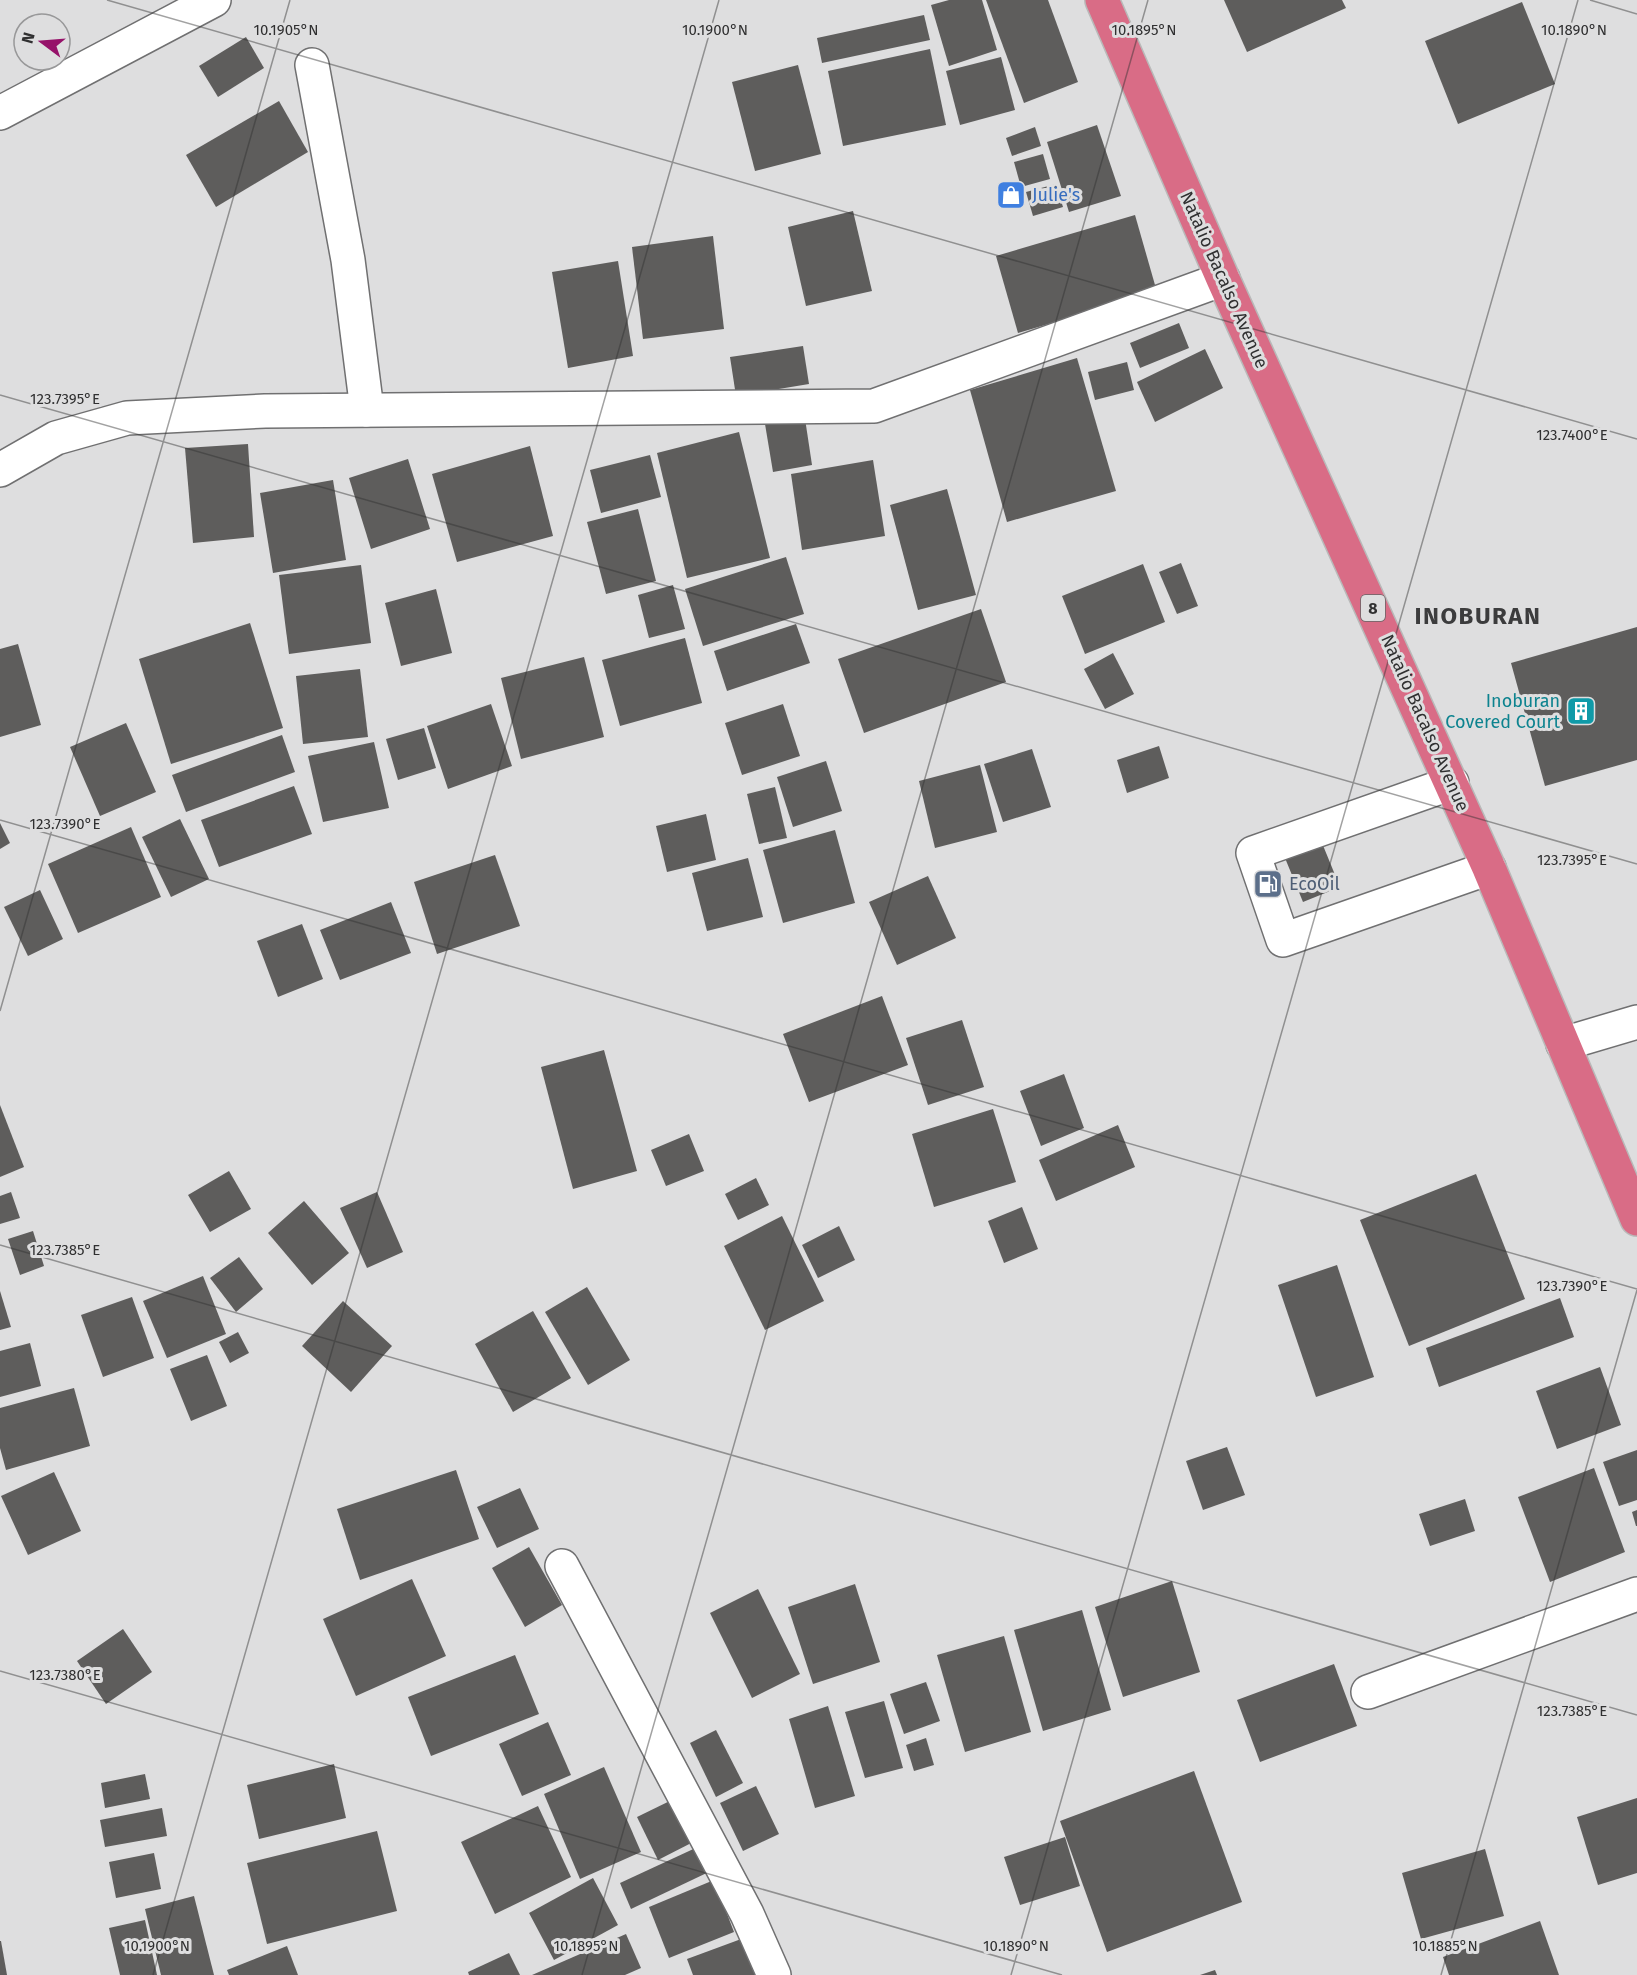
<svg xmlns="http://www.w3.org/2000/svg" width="1637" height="1975" viewBox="0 0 1637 1975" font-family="'Fira Sans',sans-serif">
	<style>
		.building { fill: #5e5d5c }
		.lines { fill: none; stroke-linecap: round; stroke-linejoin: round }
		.minor-casing { stroke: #707071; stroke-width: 36 }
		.highway-casing { stroke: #b9b9b9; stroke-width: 36 }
		.minor { stroke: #fff; stroke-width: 33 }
		.highway { stroke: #d96c86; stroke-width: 33 }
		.ticks { fill: none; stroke: #303031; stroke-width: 1.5; stroke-opacity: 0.45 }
		.labels { text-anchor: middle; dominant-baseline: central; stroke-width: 6; stroke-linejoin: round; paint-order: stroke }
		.shield { fill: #dededf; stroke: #646465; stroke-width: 1.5 }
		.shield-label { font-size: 16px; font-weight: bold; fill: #303031 }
		.shop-label { font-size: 18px; fill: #366cbe; stroke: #dededf; text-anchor: start }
		.street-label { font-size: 18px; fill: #303031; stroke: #dededf }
		.culture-label { font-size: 18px; fill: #0d838f; stroke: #dededf; text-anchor: end }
		.service-label { font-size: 18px; fill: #4e5e75; stroke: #dededf; text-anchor: start }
		.district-label { font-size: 24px; font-weight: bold; letter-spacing: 1.5px; fill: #3c3c3d; stroke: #dededf }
		.ticks-label { font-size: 15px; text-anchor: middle; fill: #303031; stroke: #dededf; stroke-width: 6; stroke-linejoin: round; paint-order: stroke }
	</style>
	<rect width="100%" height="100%" fill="#dededf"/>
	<g class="building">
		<polygon points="949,0 982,0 997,50 949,66 931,5"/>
		<polygon points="986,0 1048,0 1078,82 1024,103"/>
		<polygon points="1224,0 1342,0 1346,8 1247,52"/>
		<polygon points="1522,2 1555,84 1458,124 1425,41"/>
		<polygon points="924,15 930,40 822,63 817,38"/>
		<polygon points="246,37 264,68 218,97 199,66"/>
		<polygon points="930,49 946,125 843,146 828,71"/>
		<polygon points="1001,57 1015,110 960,125 946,71"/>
		<polygon points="798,65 821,154 755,171 732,82"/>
		<polygon points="279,101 308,152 216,207 186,155"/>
		<polygon points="1097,125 1121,196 1069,212 1047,142"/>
		<polygon points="1035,127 1041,146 1012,156 1006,138"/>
		<polygon points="1043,154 1050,179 1021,187 1014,162"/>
		<polygon points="1056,184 1063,207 1033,216 1026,192"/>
		<polygon points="853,211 872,291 806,306 788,227"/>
		<polygon points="1135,215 1157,292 1018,333 996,256"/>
		<polygon points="713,236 724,329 643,339 632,247"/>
		<polygon points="618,261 633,356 568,368 552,272"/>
		<polygon points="1179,323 1189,348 1140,368 1130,343"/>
		<polygon points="803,346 809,384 736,396 730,357"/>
		<polygon points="1205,349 1223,388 1155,422 1137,382"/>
		<polygon points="1077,358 1116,491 1007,522 970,390"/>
		<polygon points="1127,362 1134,390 1095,400 1088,372"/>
		<polygon points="804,412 812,465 773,472 764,418"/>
		<polygon points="739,432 770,558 687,578 657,453"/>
		<polygon points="248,444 254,537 193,543 185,448"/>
		<polygon points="530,446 553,536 457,562 432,474"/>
		<polygon points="650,455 661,497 601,513 590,470"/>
		<polygon points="408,459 430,529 371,549 349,478"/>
		<polygon points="873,460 885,536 802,550 791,474"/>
		<polygon points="333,480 346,560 273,573 260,493"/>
		<polygon points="947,489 976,595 918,610 890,505"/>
		<polygon points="638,509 656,581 606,594 587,522"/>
		<polygon points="786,557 804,614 703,646 685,589"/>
		<polygon points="1181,563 1198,606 1177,614 1159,572"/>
		<polygon points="1143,564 1165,622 1085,654 1062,596"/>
		<polygon points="361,565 371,643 289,654 279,575"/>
		<polygon points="673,585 685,629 649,638 638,595"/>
		<polygon points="436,589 452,653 401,666 385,603"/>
		<polygon points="981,609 1006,682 864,733 838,659"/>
		<polygon points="250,623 283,728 171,764 139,659"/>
		<polygon points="796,624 810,663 727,691 714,651"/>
		<polygon points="1637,627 1637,760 1545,786 1511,663"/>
		<polygon points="685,638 702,703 620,726 602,660"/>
		<polygon points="18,644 41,725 0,737 0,649"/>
		<polygon points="1113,653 1134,694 1105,709 1084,669"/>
		<polygon points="584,657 604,737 521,759 501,678"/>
		<polygon points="360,669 368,737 303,744 296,676"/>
		<polygon points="491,704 512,766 448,789 427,726"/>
		<polygon points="783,704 800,756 742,775 725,723"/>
		<polygon points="126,723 156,792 100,816 70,747"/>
		<polygon points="424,728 436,768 398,780 386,739"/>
		<polygon points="282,735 295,772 186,812 172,775"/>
		<polygon points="374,742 389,808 323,822 308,756"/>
		<polygon points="1159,746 1169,778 1127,793 1117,760"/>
		<polygon points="1032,749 1051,807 1003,822 984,764"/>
		<polygon points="826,761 842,811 793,827 777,777"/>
		<polygon points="980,765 997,832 935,848 919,781"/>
		<polygon points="294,786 312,834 219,867 201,820"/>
		<polygon points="775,787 787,838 759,844 747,794"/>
		<polygon points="706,814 716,860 667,872 656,826"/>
		<polygon points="180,819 209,879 171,897 142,837"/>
		<polygon points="0,823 10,843 0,849"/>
		<polygon points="131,827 161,897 78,933 48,864"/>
		<polygon points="835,830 855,903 783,923 763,850"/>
		<polygon points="1322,843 1340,887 1303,902 1285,858"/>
		<polygon points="495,855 520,926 437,954 414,882"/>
		<polygon points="748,858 763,917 707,931 692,873"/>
		<polygon points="928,876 956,938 897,965 869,902"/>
		<polygon points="40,890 63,939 28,956 4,907"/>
		<polygon points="391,902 411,953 340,980 320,930"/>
		<polygon points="302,924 323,979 278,997 257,941"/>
		<polygon points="882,996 908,1065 809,1102 783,1034"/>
		<polygon points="962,1020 984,1087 928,1105 906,1038"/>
		<polygon points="604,1050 637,1171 573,1189 541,1067"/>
		<polygon points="1064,1074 1084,1128 1041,1146 1020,1091"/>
		<polygon points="0,1105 24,1167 0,1177"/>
		<polygon points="993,1109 1016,1182 934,1207 912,1134"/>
		<polygon points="1118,1125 1135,1167 1056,1201 1039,1160"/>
		<polygon points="689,1134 704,1171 666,1186 651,1150"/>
		<polygon points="229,1171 251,1209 210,1232 188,1195"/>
		<polygon points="1476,1174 1525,1299 1409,1346 1360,1220"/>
		<polygon points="756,1178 769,1205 738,1220 725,1194"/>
		<polygon points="11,1192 20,1218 0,1224 0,1196"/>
		<polygon points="377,1192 403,1252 367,1268 340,1208"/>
		<polygon points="304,1201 349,1253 312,1285 268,1233"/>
		<polygon points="1022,1207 1038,1249 1004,1263 988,1221"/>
		<polygon points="782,1216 824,1301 765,1330 724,1246"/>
		<polygon points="839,1226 855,1260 818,1278 802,1245"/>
		<polygon points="33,1231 44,1266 20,1275 8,1239"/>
		<polygon points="239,1257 263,1289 236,1312 210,1278"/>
		<polygon points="1337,1265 1374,1377 1316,1397 1278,1285"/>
		<polygon points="203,1276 226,1334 167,1358 143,1301"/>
		<polygon points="587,1287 630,1360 588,1385 545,1312"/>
		<polygon points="0,1291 11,1327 0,1330"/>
		<polygon points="132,1297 154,1358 103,1377 81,1315"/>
		<polygon points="1560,1298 1574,1337 1439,1387 1426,1348"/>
		<polygon points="343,1301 392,1346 351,1392 302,1346"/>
		<polygon points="533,1311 571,1378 513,1412 475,1344"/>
		<polygon points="238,1332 249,1353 230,1363 219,1342"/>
		<polygon points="30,1343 41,1386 0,1397 0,1351"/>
		<polygon points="207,1355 227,1406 191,1421 170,1369"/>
		<polygon points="1600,1367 1621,1425 1557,1449 1536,1391"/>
		<polygon points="74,1388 90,1446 6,1470 0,1448 0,1408"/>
		<polygon points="1227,1447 1245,1495 1203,1510 1186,1461"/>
		<polygon points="1637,1450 1637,1500 1619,1506 1603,1462"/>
		<polygon points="1594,1468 1625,1552 1550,1582 1518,1497"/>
		<polygon points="456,1470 479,1539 360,1580 337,1509"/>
		<polygon points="54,1472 81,1531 28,1555 1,1496"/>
		<polygon points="520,1488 539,1529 497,1548 477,1507"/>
		<polygon points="1465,1499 1475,1531 1430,1546 1419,1514"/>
		<polygon points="1637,1510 1637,1526 1636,1526 1632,1512"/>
		<polygon points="529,1547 562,1605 525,1627 492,1568"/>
		<polygon points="412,1579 446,1656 356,1696 323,1619"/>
		<polygon points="1172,1581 1200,1672 1123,1697 1095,1607"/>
		<polygon points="855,1584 880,1662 813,1684 788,1607"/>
		<polygon points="758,1589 800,1674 752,1698 710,1613"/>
		<polygon points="1082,1610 1111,1710 1043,1731 1014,1630"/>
		<polygon points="123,1629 152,1672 106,1704 77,1661"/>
		<polygon points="1004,1636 1031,1732 965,1752 937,1655"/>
		<polygon points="515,1655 539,1714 431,1756 408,1697"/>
		<polygon points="1334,1664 1357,1726 1260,1762 1237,1700"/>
		<polygon points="926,1682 940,1721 904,1734 890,1694"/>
		<polygon points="884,1701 903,1768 865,1778 845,1712"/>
		<polygon points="828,1706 855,1796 815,1808 789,1719"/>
		<polygon points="548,1722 571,1775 522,1796 499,1744"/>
		<polygon points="716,1730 743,1783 716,1797 690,1743"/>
		<polygon points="926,1738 934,1765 914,1771 906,1745"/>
		<polygon points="334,1764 346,1818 259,1839 247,1785"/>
		<polygon points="604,1767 641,1852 580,1879 544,1794"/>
		<polygon points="1194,1771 1242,1902 1107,1952 1060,1821"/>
		<polygon points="145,1774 150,1799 105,1808 101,1783"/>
		<polygon points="756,1786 779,1834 743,1851 720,1803"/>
		<polygon points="680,1796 701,1838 658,1860 637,1817"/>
		<polygon points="1637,1798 1637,1873 1598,1885 1577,1817"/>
		<polygon points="538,1806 571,1877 495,1914 461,1842"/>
		<polygon points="162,1808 167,1836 105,1847 100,1820"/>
		<polygon points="377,1831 397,1911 267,1944 247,1863"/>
		<polygon points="1065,1837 1080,1886 1020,1905 1004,1857"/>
		<polygon points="702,1845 713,1870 631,1909 620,1883"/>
		<polygon points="1485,1849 1504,1916 1421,1939 1402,1873"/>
		<polygon points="154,1853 161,1889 116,1898 109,1862"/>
		<polygon points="593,1878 618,1925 554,1960 529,1913"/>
		<polygon points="714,1880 734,1932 669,1958 649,1907"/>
		<polygon points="194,1896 214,1975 161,1975 145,1909"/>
		<polygon points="145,1920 157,1975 120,1975 109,1928"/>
		<polygon points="1540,1921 1559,1975 1449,1975 1443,1957"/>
		<polygon points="626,1934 641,1968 625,1975 532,1975"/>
		<polygon points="752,1935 767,1975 693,1975 687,1959"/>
		<polygon points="0,1941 1,1941 7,1975 0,1975"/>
		<polygon points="287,1946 298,1975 229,1975 227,1970"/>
		<polygon points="509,1953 520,1975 469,1975 468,1972"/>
		<polygon points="1215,1970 1217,1975 1200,1975"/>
	</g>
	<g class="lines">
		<g class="minor-casing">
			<g id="minor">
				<polyline points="312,65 348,260 367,410"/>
				<polyline points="0,113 214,0"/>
				<polyline points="0,470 56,438 127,418 265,411 874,406 1223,279"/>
				<polyline points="1452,783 1253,853 1283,940 1489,868"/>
				<polyline points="1563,1044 1637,1022"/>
				<polyline points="562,1566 747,1914 774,1975"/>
				<polyline points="1368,1692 1637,1594"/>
			</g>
		</g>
		<g class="highway-casing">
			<polyline id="highway" points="1102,0 1223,279 1489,868 1637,1219"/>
		</g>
		<use href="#minor" class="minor"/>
		<use href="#highway" class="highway"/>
	</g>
	<path class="ticks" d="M107,0L1637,439M1590,0L1637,14M0,395L1637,864M0,820L1637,1289M0,1011L290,0M0,1245L1637,1715M0,1671L1062,1975M153,1975L719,0M582,1975L1148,0M1011,1975L1578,0M1441,1975L1637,1290"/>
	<defs>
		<g id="shop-square" transform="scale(1.5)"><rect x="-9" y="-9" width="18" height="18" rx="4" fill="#3f7fe0" stroke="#dededf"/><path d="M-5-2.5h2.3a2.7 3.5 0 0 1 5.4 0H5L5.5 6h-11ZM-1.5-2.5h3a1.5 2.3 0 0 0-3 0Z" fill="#fff"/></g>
		<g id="building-square" transform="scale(1.5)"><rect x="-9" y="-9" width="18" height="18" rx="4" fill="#0f9aa8" stroke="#dededf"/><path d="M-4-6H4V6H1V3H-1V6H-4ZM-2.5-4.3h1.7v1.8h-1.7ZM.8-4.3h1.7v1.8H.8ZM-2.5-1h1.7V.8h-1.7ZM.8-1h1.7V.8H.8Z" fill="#fff"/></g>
		<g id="fuel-square" transform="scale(1.5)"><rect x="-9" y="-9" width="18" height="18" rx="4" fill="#5c6f8a" stroke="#dededf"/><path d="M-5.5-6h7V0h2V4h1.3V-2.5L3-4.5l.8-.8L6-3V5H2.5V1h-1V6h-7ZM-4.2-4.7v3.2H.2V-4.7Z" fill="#fff"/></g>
	</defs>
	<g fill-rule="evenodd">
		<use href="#shop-square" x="1011" y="195"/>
		<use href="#building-square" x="1581" y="711"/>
		<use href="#fuel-square" x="1268" y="884"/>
	</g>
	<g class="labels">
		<rect class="shield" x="1361" y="595" width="24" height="26" rx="4.5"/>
		<g class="shield-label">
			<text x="1373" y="608">8</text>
		</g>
		<g class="shop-label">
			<text x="1032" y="195">Julie's</text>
		</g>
		<g class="street-label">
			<text transform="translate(1224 280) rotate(66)">Natalio Bacalso Avenue</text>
			<text transform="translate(1425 723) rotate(66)">Natalio Bacalso Avenue</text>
		</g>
		<g class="culture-label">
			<text x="1560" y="701">Inoburan<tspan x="1560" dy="21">Covered Court</tspan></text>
		</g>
		<g class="service-label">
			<text x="1289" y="884">EcoOil</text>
		</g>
		<g class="district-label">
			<text x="1478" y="616">INOBURAN</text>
		</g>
	</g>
	<g class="ticks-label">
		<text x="286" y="35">10.1905°N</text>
		<text x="715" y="35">10.1900°N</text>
		<text x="1144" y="35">10.1895°N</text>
		<text x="1574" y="35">10.1890°N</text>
		<text x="65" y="404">123.7395°E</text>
		<text x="1572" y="440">123.7400°E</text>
		<text x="65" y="829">123.7390°E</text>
		<text x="1572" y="865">123.7395°E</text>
		<text x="65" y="1255">123.7385°E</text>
		<text x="1572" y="1291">123.7390°E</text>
		<text x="65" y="1680">123.7380°E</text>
		<text x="1572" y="1716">123.7385°E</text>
		<text x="157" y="1951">10.1900°N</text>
		<text x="586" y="1951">10.1895°N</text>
		<text x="1016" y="1951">10.1890°N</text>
		<text x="1445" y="1951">10.1885°N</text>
	</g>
	<g transform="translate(42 42) rotate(286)"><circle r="28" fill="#dededf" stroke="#989899" stroke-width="1.5"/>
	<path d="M0-4.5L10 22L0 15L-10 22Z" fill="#96126a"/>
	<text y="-9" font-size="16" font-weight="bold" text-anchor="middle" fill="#303031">N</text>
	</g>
</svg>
